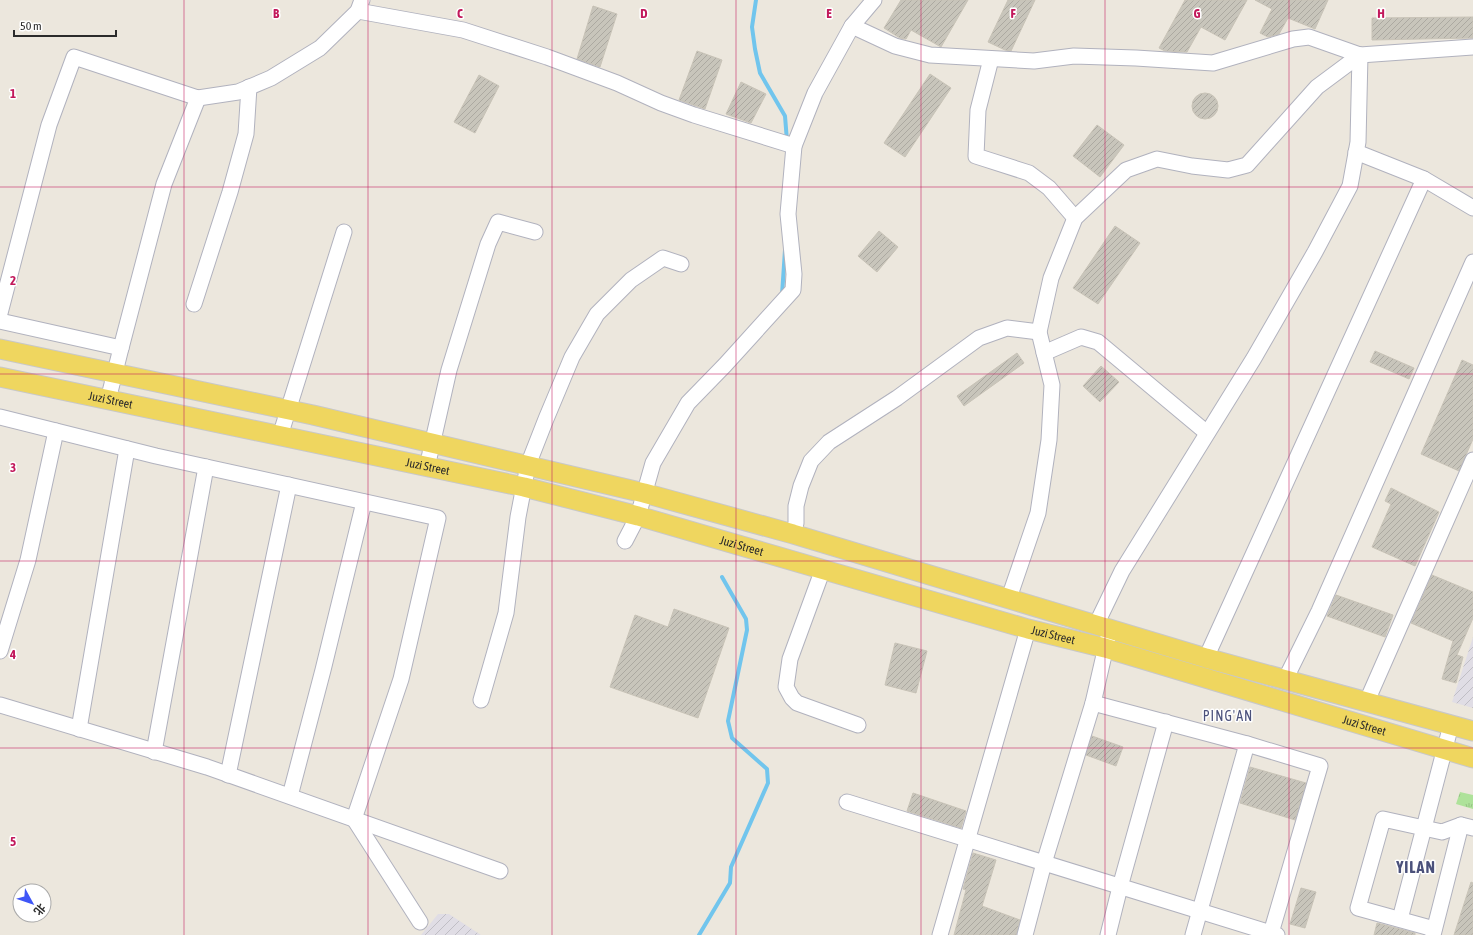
<svg xmlns="http://www.w3.org/2000/svg" width="1473" height="935" viewBox="0 0 1473 935" font-family="'Asap Condensed','Noto Sans SC',sans-serif">
	<style>
		.industrial { fill: url(#industrial-furrows) }
		.grass { fill: url(#grass-tufts) }
		.lines { fill: none; stroke-linecap: round; stroke-linejoin: round }
		.stream { stroke: #71c5ed; stroke-width: 4 }
		.building { fill: url(#building-hatch); stroke: #c8c3b7 }
		.minor-casing { stroke: #b1b2be; stroke-width: 17 }
		.major-casing { stroke: #c8c8c8; stroke-width: 21 }
		.minor { stroke: #fff; stroke-width: 15 }
		.major { stroke: #efd65f; stroke-width: 19 }
		.grid { fill: none; stroke: #c2185b; stroke-width: 1; stroke-opacity: 0.55 }
		.labels { text-anchor: middle; dominant-baseline: central; stroke-width: 3; stroke-linejoin: round; paint-order: stroke }
		.street-label { font-size: 12px; fill: #2b2b2b; stroke: #fff }
		.quarter-label { font-size: 14px; letter-spacing: 1px; fill: #4b517b; stroke: #fff }
		.district-label { font-size: 16px; font-weight: bold; letter-spacing: 1px; fill: #4b517b; stroke: #fff }
		.grid-label { font-size: 13px; text-anchor: middle; font-weight: bold; fill: #c2185b; stroke: #fff; stroke-width: 3; stroke-linejoin: round; paint-order: stroke }
	</style>
	<defs>
		<pattern id="industrial-furrows" width="10" height="10" patternUnits="userSpaceOnUse"><rect width="10" height="10" fill="#e0dde5"/><path d="M-1 1l2-2M0 10L10 0M9 11l2-2" fill="none" stroke="#c0bec5"/></pattern>
		<pattern id="grass-tufts" width="24" height="20" patternUnits="userSpaceOnUse"><rect width="24" height="20" fill="#aee29a"/><path d="M3 7l-1-3M5 7V3M7 7l1-3M15 17l-1-3M17 17v-4M19 17l1-3" fill="none" stroke="#96c285"/></pattern>
		<pattern id="building-hatch" width="6" height="6" patternUnits="userSpaceOnUse"><rect width="6" height="6" fill="#c8c5bb"/><path d="M-1 1l2-2M0 6l6-6M5 7l2-2" fill="none" stroke="#aca9a1"/></pattern>
	</defs>
	<rect width="100%" height="100%" fill="#ece7dd"/>
	<g class="industrial">
		<polygon points="1473,637 1473,708 1452,702"/>
		<polygon points="438,914 449,914 481,935 421,935"/>
	</g>
	<polygon class="grass" points="1460,792 1473,795 1473,809 1456,804"/>
	<g class="lines">
		<g class="stream">
			<polyline points="756,0 752,27 755,49 760,73 785,116 787,141"/>
			<polyline points="782,295 785,250"/>
			<polyline points="699,935 730,883 731,867 768,783 767,769 732,738 728,721 747,630 746,619 722,577"/>
		</g>
	</g>
	<g class="building">
		<polygon points="901,0 968,0 941,47 911,30 906,39 900,38 884,28"/>
		<polygon points="1008,0 1035,0 1011,51 1005,50 988,42"/>
		<polygon points="1185,0 1247,0 1225,40 1201,27 1187,52 1165,51 1159,48"/>
		<polygon points="1255,0 1328,0 1315,29 1288,18 1279,34 1268,37 1260,33 1272,9"/>
		<polygon points="593,6 617,14 600,67 577,59"/>
		<polygon points="1473,17 1473,38 1372,40 1372,18"/>
		<polygon points="697,51 722,60 705,109 679,100"/>
		<polygon points="930,74 951,88 905,157 884,143"/>
		<polygon points="479,75 499,86 475,133 454,122"/>
		<polygon points="741,82 766,94 751,123 726,114"/>
		<circle cx="1205" cy="106" r="13"/>
		<polygon points="1097,125 1124,145 1100,177 1073,156"/>
		<polygon points="1115,226 1140,243 1098,304 1073,288"/>
		<polygon points="879,231 898,247 877,272 858,256"/>
		<polygon points="1375,351 1414,368 1409,379 1370,362"/>
		<polygon points="1017,353 1024,363 964,406 957,396"/>
		<polygon points="1462,360 1473,365 1473,439 1459,471 1421,454"/>
		<polygon points="1101,366 1119,382 1100,402 1083,386"/>
		<polygon points="1391,488 1439,512 1415,566 1372,547 1391,504 1385,501"/>
		<polygon points="1432,575 1473,592 1473,618 1457,655 1463,657 1456,683 1442,679 1453,641 1411,623"/>
		<polygon points="1336,595 1393,615 1385,637 1327,616"/>
		<polygon points="674,609 729,628 698,718 610,687 635,615 668,627"/>
		<polygon points="895,643 927,651 916,693 885,685"/>
		<polygon points="1092,736 1123,747 1116,766 1086,755"/>
		<polygon points="1250,767 1306,783 1295,820 1240,803"/>
		<polygon points="913,793 966,811 961,828 907,811"/>
		<polygon points="973,853 996,860 982,906 1020,920 1016,935 954,935 966,890 963,889"/>
		<polygon points="1471,882 1473,883 1473,935 1454,935"/>
		<polygon points="1301,888 1316,892 1305,928 1290,924"/>
		<polygon points="1377,923 1415,933 1415,935 1374,935"/>
	</g>
	<g class="lines">
		<g class="minor-casing">
			<g id="minor">
				<polyline points="358,11 463,30 547,57 617,83 661,103 694,115 794,146"/>
				<polyline points="852,26 895,46 930,55 1034,61 1074,56 1136,58 1213,63 1293,39 1309,37 1360,55 1473,47"/>
				<polyline points="991,59 978,110 976,156 1029,173 1049,188 1075,218"/>
				<polyline points="1356,152 1424,179 1473,208"/>
				<polyline points="194,304 230,192 246,134 249,87"/>
				<polyline points="0,313 49,125 74,57 198,98 238,92 271,78 320,48 358,11 362,0"/>
				<polyline points="0,321 121,348 108,400"/>
				<polyline points="121,348 164,184 198,98"/>
				<polyline points="1044,353 1081,337 1098,342 1207,433"/>
				<polyline points="0,417 156,456 438,518 401,679 354,819 420,922"/>
				<polyline points="280,436 344,232"/>
				<polyline points="427,467 449,370 488,244 498,222 535,232"/>
				<polyline points="793,534 796,523 796,506 801,486 811,461 829,442 897,398 979,338 1007,328 1039,332"/>
				<polyline points="625,541 638,516 653,463 688,403 725,365 793,290 794,274 788,214 794,146 815,93 852,26 874,0"/>
				<polyline points="823,569 790,659 786,687 792,698 797,703 858,725"/>
				<polyline points="1009,598 1038,513 1049,440 1052,385 1039,332 1051,278 1075,218 1126,170 1157,159 1192,166 1228,170 1247,165 1317,87 1360,55"/>
				<polyline points="1096,625 1122,571 1254,358 1315,252 1350,186 1358,142 1360,55"/>
				<polyline points="0,651 28,560 56,431"/>
				<polyline points="1206,658 1424,179"/>
				<polyline points="1285,680 1319,611 1473,262"/>
				<polyline points="481,700 506,613 518,517 528,465 546,419 572,357 597,314 631,280 663,258 681,264"/>
				<polyline points="1367,701 1473,460"/>
				<polyline points="1093,703 1247,744 1320,766 1271,933"/>
				<polyline points="0,705 207,767 500,871"/>
				<polyline points="79,729 127,449"/>
				<polyline points="154,752 206,467"/>
				<polyline points="228,775 289,485"/>
				<polyline points="290,796 323,670 364,502"/>
				<polyline points="847,802 1277,935"/>
				<polyline points="1400,919 1451,725"/>
				<polyline points="1434,929 1358,908 1383,819 1442,832 1461,825 1473,828"/>
				<polyline points="940,935 1028,629"/>
				<polyline points="1025,935 1044,863 1093,703 1110,629"/>
				<polyline points="1108,935 1120,887 1166,722"/>
				<polyline points="1193,935 1247,744"/>
				<polyline points="1433,935 1461,825"/>
			</g>
		</g>
		<g class="major-casing">
			<g id="major">
				<polyline points="0,349 313,415 644,493 793,534 1206,658 1473,731"/>
				<path id="s1" d="M0,377L524,487L638,516L1028,629L1105,648L1473,758"/>
			</g>
		</g>
		<use href="#minor" class="minor"/>
		<use href="#major" class="major"/>
	</g>
	<path class="grid" d="M184,0V935M368,0V935M552,0V935M736,0V935M921,0V935M1105,0V935M1289,0V935M0,187H1473M0,374H1473M0,561H1473M0,748H1473"/>
	<g class="labels">
		<g class="street-label">
			<text stroke="none"><textPath href="#s1" startOffset="113">Juzi Street</textPath></text>
			<text stroke="none"><textPath href="#s1" startOffset="437">Juzi Street</textPath></text>
			<text stroke="none"><textPath href="#s1" startOffset="761">Juzi Street</textPath></text>
			<text stroke="none"><textPath href="#s1" startOffset="1085">Juzi Street</textPath></text>
			<text stroke="none"><textPath href="#s1" startOffset="1409">Juzi Street</textPath></text>
		</g>
		<g class="quarter-label">
			<text x="1228" y="716">PING'AN</text>
		</g>
		<g class="district-label">
			<text x="1416" y="867">YILAN</text>
		</g>
	</g>
	<g class="grid-label">
		<text x="276" y="18">B</text>
		<text x="460" y="18">C</text>
		<text x="644" y="18">D</text>
		<text x="829" y="18">E</text>
		<text x="1013" y="18">F</text>
		<text x="1197" y="18">G</text>
		<text x="1381" y="18">H</text>
		<text x="13" y="98">1</text>
		<text x="13" y="285">2</text>
		<text x="13" y="472">3</text>
		<text x="13" y="659">4</text>
		<text x="13" y="846">5</text>
	</g>
	<g transform="translate(32 903) rotate(130)"><circle r="19" fill="#ffffff" stroke="#aaaaaa"/>
	<path d="M0-3L7 15L0 10L-7 15Z" fill="#3f56f7"/>
	<text y="-6" font-size="11" font-weight="bold" text-anchor="middle" fill="#2b2b2b">北</text>
	</g>
	<path d="M14 30v6h102v-6" fill="none" stroke="#2b2b2b" stroke-width="2"/>
	<text x="20" y="30" font-size="12" fill="#2b2b2b" stroke="#ffffff" stroke-width="3" paint-order="stroke">50 m</text>
</svg>
